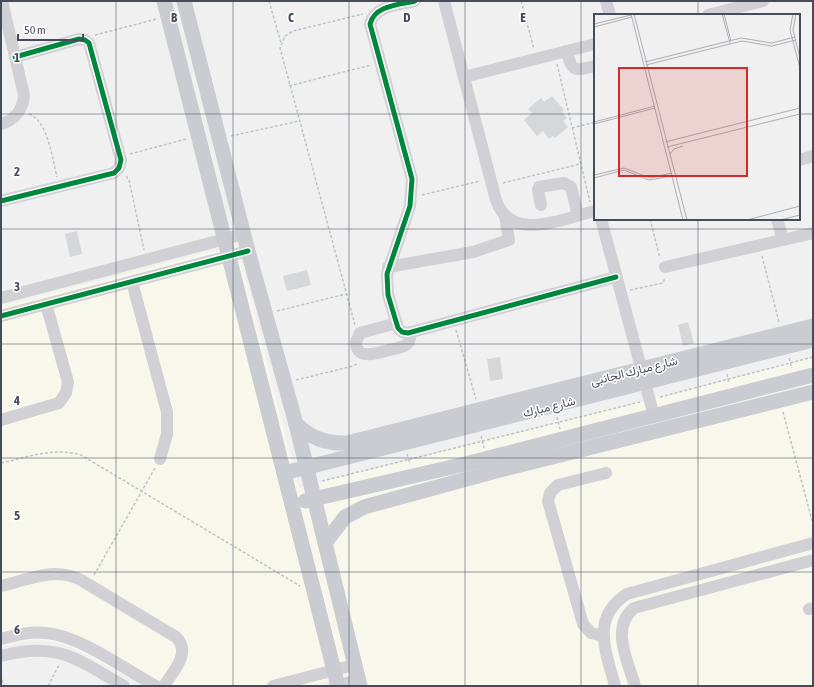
<svg xmlns="http://www.w3.org/2000/svg" width="814" height="687" viewBox="0 0 814 687" font-family="'Asap Condensed',Vazirmatn,sans-serif">
	<style>
		.commercial { fill: #f7f7ec }
		.building { fill: #d6d7d9 }
		.lines { fill: none; stroke-linecap: round; stroke-linejoin: round }
		.path { stroke: #bbc6c6; stroke-width: 1.5; stroke-dasharray: 3 2; stroke-linecap: butt }
		.minor { stroke: #d1d1d5; stroke-width: 12 }
		.major { stroke: #caccd1; stroke-width: 15 }
		.cycleway-casing { stroke: #fff; stroke-width: 8 }
		.cycleway { stroke: #00873e; stroke-width: 5 }
		.grid { fill: none; stroke: #474c5d; stroke-width: 1; stroke-opacity: 0.55 }
		.labels { text-anchor: middle; dominant-baseline: central; stroke-width: 3; stroke-linejoin: round; paint-order: stroke }
		.street-label { font-size: 12px; fill: #474c5d; stroke: #fff }
		.inset-road { fill: none; stroke: #adaeb5; stroke-width: 1 }
		.view { fill: #d62828; fill-opacity: 0.15; stroke: #d62828; stroke-width: 2 }
		.inset-edge { fill: none; stroke: #474c5d; stroke-width: 2 }
		.grid-label { font-size: 13px; text-anchor: middle; font-weight: bold; fill: #474c5d; stroke: #fff; stroke-width: 3; stroke-linejoin: round; paint-order: stroke }
	</style>
	<rect width="100%" height="100%" fill="#f1f0f0"/>
	<polygon class="commercial" points="237,245 299,488 813,358 813,686 350,686 347,677 307,686 145,686 67,645 50,641 31,640 1,647 1,306"/>
	<g class="building">
		<polygon points="552,96 564,110 562,112 567,118 563,121 568,127 555,138 553,136 549,139 543,131 537,136 524,120 532,113 528,109 541,98 544,102"/>
		<polygon points="77,231 82,254 70,257 65,234"/>
		<polygon points="307,270 311,285 287,291 283,276"/>
		<polygon points="688,322 694,343 683,346 678,325"/>
		<polygon points="500,357 503,379 490,381 487,359"/>
	</g>
	<g class="lines">
		<g class="path">
			<polyline points="269,1 281,43"/>
			<polyline points="521,1 534,49"/>
			<polyline points="95,35 157,19"/>
			<polyline points="557,64 590,202"/>
			<polyline points="289,86 371,65"/>
			<path d="M29,114C48,121 52,158 57,177"/>
			<polyline points="572,128 595,122"/>
			<polyline points="231,136 299,121"/>
			<polyline points="130,154 186,139"/>
			<polyline points="126,176 129,180 144,250"/>
			<polyline points="503,183 580,164"/>
			<polyline points="422,195 480,181"/>
			<polyline points="650,219 660,258"/>
			<polyline points="762,256 779,322"/>
			<polyline points="630,290 663,283 665,277"/>
			<polyline points="277,311 346,294"/>
			<polyline points="355,325 280,48 285,36 293,31 363,14"/>
			<polyline points="456,330 476,399"/>
			<polyline points="789,358 792,368"/>
			<polyline points="727,374 729,384"/>
			<polyline points="296,380 353,366 358,363"/>
			<polyline points="660,397 813,357"/>
			<polyline points="783,412 813,524"/>
			<polyline points="557,417 560,429"/>
			<polyline points="481,436 484,448"/>
			<polyline points="407,454 410,464"/>
			<path d="M1,463C28,457 54,447 81,455L300,586"/>
			<polyline points="322,481 640,402"/>
			<polyline points="94,575 155,468"/>
			<polyline points="1,675 4,686"/>
			<polyline points="48,686 59,665"/>
		</g>
		<g class="minor">
			<path d="M415,1C399,5 375,5 370,24L412,179L410,206L387,274L388,295L398,328L402,332L408,333L616,277"/>
			<path d="M444,1L496,200C511,244 563,218 595,211"/>
			<polyline points="606,1 610,15"/>
			<polyline points="708,15 763,1"/>
			<path d="M567,51C571,72 575,71 595,66"/>
			<polyline points="464,77 595,44"/>
			<path d="M1,124C15,120 23,109 24,95L2,1"/>
			<polyline points="799,160 813,156"/>
			<polyline points="1,201 114,173 119,168 121,160 89,43 85,40 79,39 15,57"/>
			<polyline points="541,205 538,190 539,187 564,183 571,187 578,215"/>
			<polyline points="601,219 654,416"/>
			<polyline points="777,219 783,240"/>
			<polyline points="388,267 473,252 509,240 505,216"/>
			<polyline points="665,267 813,233"/>
			<polyline points="132,282 167,412 167,434 160,459"/>
			<polyline points="1,298 244,234"/>
			<polyline points="1,316 248,251"/>
			<path d="M397,323L360,333L356,342C356,361 377,353 389,350C394,349 402,348 407,344C410,341 411,337 410,332"/>
			<polyline points="1,420 59,403 66,393 68,382 46,304"/>
			<path d="M1,586C29,580 53,566 81,580L176,637C192,653 173,671 164,686"/>
			<polyline points="809,609 813,608"/>
			<polyline points="603,636 591,633 583,624 548,501 550,493 558,485 606,473"/>
			<path d="M1,639C16,635 31,631 46,633C81,636 124,669 156,686"/>
			<path d="M1,656C58,641 76,659 124,686"/>
			<polyline points="273,686 354,665"/>
			<polyline points="335,686 358,680"/>
			<path d="M615,686C606,651 590,618 627,594L813,543"/>
			<path d="M635,686C628,662 610,627 634,608L813,560"/>
		</g>
		<g class="major">
			<polyline points="164,1 338,686"/>
			<polyline points="184,1 248,251 296,424 360,686"/>
			<path d="M296,424C311,438 326,444 347,443L813,326"/>
			<polyline points="284,473 813,340"/>
			<polyline points="305,501 465,464 813,375"/>
			<polyline points="325,543 345,517 364,507 496,471 813,392"/>
		</g>
		<g class="cycleway-casing">
			<g id="cycleway">
				<path d="M415,1C399,5 375,5 370,24L412,179L410,206L387,274L388,295L398,328L402,332L408,333L616,277"/>
				<polyline points="1,201 114,173 119,168 121,160 89,43 85,40 79,39 15,57"/>
				<polyline points="1,316 248,251"/>
			</g>
		</g>
		<use href="#cycleway" class="cycleway"/>
	</g>
	<path class="grid" d="M116,1V686M233,1V686M349,1V686M465,1V686M581,1V686M698,1V15M1,114H595M799,114H813M698,219V686M1,229H813M1,344H813M1,458H813M1,572H813"/>
	<g class="labels">
		<g class="street-label">
			<text transform="translate(634 371) rotate(-14)">شارع مبارك الجانبى</text>
			<text transform="translate(549 407) rotate(-14)">شارع مبارك</text>
		</g>
	</g>
	<g transform="translate(594 14)">
		<rect width="206" height="206" fill="#f1f0f0"/>
		<path class="inset-road" d="M37,0L89,206M40,0L93,206M128,0L136,29M130,0L137,27M199,0L196,16L206,54M202,0L199,16L206,44M0,10L37,1M0,13L38,3M51,48L147,24L178,29L201,23M52,51L148,27L178,32L202,26M0,108L61,92M0,110L61,94M71,128L206,94M73,133L206,100M76,140L80,135L89,132M0,161L30,154L56,164L78,159M0,164L30,156L55,166L78,162M153,206L206,192M186,206L206,201"/>
		<path class="view" d="M25,54H153V162H25Z"/>
		<rect width="206" height="206" class="inset-edge"/>
	</g>
	<g class="grid-label">
		<text x="174" y="22">B</text>
		<text x="291" y="22">C</text>
		<text x="407" y="22">D</text>
		<text x="523" y="22">E</text>
		<text x="17" y="62">1</text>
		<text x="17" y="176">2</text>
		<text x="17" y="291">3</text>
		<text x="17" y="405">4</text>
		<text x="17" y="520">5</text>
		<text x="17" y="634">6</text>
	</g>
	<rect width="814" height="687" fill="none" stroke="#474c5d" stroke-width="4"/>
	<path d="M18 34v6h65v-6" fill="none" stroke="#474c5d" stroke-width="2"/>
	<text x="24" y="34" font-size="12" fill="#474c5d" stroke="#ffffff" stroke-width="3" paint-order="stroke">50 m</text>
</svg>
